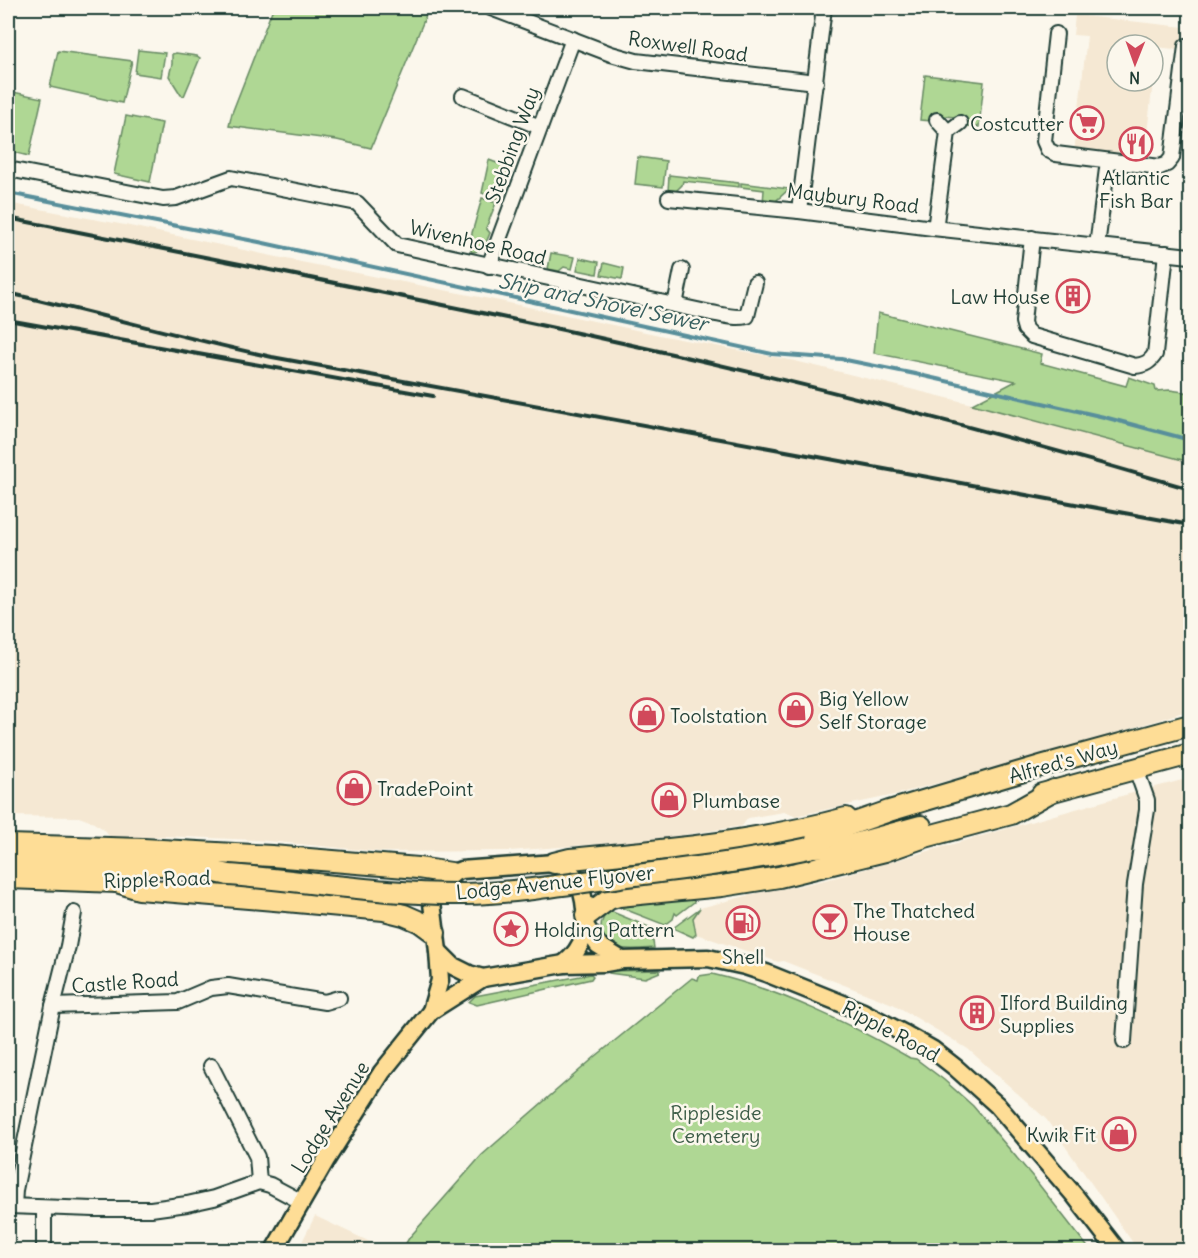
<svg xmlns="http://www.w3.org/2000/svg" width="1198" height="1258" viewBox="0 0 1198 1258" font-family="Delius,sans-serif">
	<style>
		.built { fill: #f5e8d3 }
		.green { fill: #afd794; stroke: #678a64; stroke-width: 1.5 }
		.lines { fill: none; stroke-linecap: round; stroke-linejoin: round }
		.stream { stroke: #598f9b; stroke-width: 4 }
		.minor-casing { stroke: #1f3d34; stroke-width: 18 }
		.major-casing { stroke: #1f3d34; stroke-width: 21 }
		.highway-casing { stroke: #1f3d34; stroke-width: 24 }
		.minor { stroke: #fbf7ec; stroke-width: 14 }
		.major { stroke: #fedd96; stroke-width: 16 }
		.highway { stroke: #fedd96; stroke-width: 20 }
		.rail { stroke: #1f3d34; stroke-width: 4 }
		.highway-bridge-casing { stroke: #1f3d34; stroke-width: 24; stroke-linecap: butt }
		.highway-bridge { stroke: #fedd96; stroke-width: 20 }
		.labels { text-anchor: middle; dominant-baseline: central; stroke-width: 5; stroke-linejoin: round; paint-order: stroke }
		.street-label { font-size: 20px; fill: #1f3d34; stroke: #fbf7ec }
		.poi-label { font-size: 20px; fill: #1f3d34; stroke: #fbf7ec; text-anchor: start }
		.park-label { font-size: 20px; fill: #3c5c47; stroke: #fbf7ec }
		.water-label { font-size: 21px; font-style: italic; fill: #375f5f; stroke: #fbf7ec }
	</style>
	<rect width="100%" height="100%" fill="#fbf7ec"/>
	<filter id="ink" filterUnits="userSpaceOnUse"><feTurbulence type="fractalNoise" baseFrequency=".0167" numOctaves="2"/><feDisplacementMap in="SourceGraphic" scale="12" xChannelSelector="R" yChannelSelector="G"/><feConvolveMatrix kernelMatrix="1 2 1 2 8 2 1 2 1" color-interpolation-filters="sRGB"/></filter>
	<g filter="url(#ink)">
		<g class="built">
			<polygon points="1075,15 1184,27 1182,50 1157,47 1153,80 1153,45 1117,45 1117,81 1153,81 1144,160 1074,153 1087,36 1073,35"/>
			<polygon points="8,203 125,225 301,262 500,301 664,336 795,361 972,404 1190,462 1190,710 1075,746 890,796 795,816 784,812 748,818 742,826 650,840 509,851 382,852 257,840 163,836 129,839 110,837 102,828 92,822 79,817 8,816"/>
			<polygon points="1190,778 1190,1250 1138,1250 1046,1119 968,1049 895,1005 783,961 778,962 696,934 693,918 700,908 765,891 799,886 841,876 1125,795"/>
			<polygon points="315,1216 385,1249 384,1250 298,1250"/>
		</g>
		<g class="green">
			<polygon points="273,8 429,8 371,148 337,140 229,126 232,113"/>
			<polygon points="138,50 165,53 161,77 135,73"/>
			<polygon points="58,51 132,61 122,103 50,87"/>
			<polygon points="176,53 197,56 200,58 184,96 181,95 169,76 172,64 172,54"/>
			<polygon points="925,75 984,82 979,127 966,126 966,118 933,115 932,121 920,120"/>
			<polygon points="8,91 42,98 29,156 8,151"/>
			<polygon points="126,116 162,123 150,182 114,174"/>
			<polygon points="638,157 666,161 663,187 635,184"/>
			<polygon points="489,160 510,168 498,199 482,193"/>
			<polygon points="669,175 739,183 739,187 683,181 682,185 675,192 668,191"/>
			<polygon points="741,183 789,189 777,200 776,204 763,203 764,190 741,187"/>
			<path d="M482,198L496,203L486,228L490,233C486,243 484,251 472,252L471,251L472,233Z"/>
			<polygon points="551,253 575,257 572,269 564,267 559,271 548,269"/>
			<polygon points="580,258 599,262 597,274 577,270"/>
			<polygon points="604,263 624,268 622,279 601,275"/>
			<polygon points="878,313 1042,354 1040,363 1126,386 1129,377 1155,386 1156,391 1170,390 1190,393 1190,462 972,404 1016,381 874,353"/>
			<polygon points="687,898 693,900 694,902 677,915 675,913 673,919 665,925 619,907"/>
			<polygon points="700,908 693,918 696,934 693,937 673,928"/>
			<path d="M610,911L658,931L652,935L654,948C636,949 601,955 601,928C601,920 604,915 610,911Z"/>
			<polygon points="660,970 660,972 645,978 609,973 609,971"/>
			<polygon points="591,974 593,976 591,979 477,1005 469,1002 475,996"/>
			<path d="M712,974C781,990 848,1023 910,1058L916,1059L944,1080L973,1106L1033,1177L1090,1250H402L409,1238L482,1155L596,1056L692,978L698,980L699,976Z"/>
		</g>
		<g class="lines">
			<polyline class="stream" points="8,193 259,242 772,354 841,359 915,374 1104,417 1190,440"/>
			<g class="minor-casing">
				<g id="minor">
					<polyline points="491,8 611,54 636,61 816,82"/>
					<polyline points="1056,34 1044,141 1048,150 1056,154 1160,167 1167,164 1172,158 1186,46"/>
					<polyline points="463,96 540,127"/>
					<polyline points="937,120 948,132 960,123"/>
					<path d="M8,169L163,199L176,198L231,178L357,203L397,245L711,313C723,315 736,319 747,316L755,283"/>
					<polyline points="669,198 799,211 933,228 1190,256"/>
					<polyline points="799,211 824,8"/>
					<polyline points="933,228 936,222 948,132"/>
					<path d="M1032,238L1023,322L1025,329L1032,336L1135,366C1145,365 1150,362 1155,354L1166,253"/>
					<polyline points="1097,246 1108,161"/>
					<polyline points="489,266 573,39"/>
					<polyline points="675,305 682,270"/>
					<polyline points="53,1006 178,1002 211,988 228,986 325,1002 339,998"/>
					<polyline points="1124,1041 1135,884 1147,810 1147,800 1136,769"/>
					<polyline points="211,1066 257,1157 259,1182"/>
					<polyline points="8,1206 94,1209 151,1209 187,1204 214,1198 259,1182 270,1185 302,1202"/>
					<polyline points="14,1206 15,1190 53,1006 68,946 74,913"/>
					<polyline points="44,1250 44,1208"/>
				</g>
			</g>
			<g class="major-casing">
				<g id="major">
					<polyline points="586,927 598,945 622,960"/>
					<polyline points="438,951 453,966 469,974 483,978 564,964 605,963 622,960 708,958 745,966 766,973 863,1012 903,1033 933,1050 956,1068 997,1105 1075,1196 1117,1250"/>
					<path d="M431,1011L440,980L438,951L432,903C435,884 443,876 461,870L554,863C573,870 580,880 584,901C588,927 586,946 564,964"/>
					<polyline points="274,1250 326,1160 382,1072 431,1011 483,978"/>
				</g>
			</g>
			<g class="highway-casing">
				<g id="highway">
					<polyline points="1042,794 1190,754"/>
					<polyline points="8,845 143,849 272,856 418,868 451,873"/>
					<polyline points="815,847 851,845 921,826"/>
					<polyline points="809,848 846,826 889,811 1044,765 1190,725"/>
					<polyline points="8,859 189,866 229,875"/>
					<path d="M554,863L570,859C663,850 756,842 846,818"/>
					<polyline points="8,878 117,882 128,881"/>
					<polyline points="117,882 139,889 286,901 384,910 404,915 420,922 435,933"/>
					<polyline points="586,916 609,899 619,896 722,886 779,877 885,851 925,837 1011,814 1054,790"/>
				</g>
			</g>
			<use href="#minor" class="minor"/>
			<use href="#major" class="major"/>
			<use href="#highway" class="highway"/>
			<g class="rail">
				<path d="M8,218C199,256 391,293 582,334C786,378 990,430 1190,489"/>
				<path d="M8,293C96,313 184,338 272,357L1190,525"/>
				<polyline points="8,320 433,396"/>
			</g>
			<g class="highway-bridge-casing">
				<path id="highway-bridge" d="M229,875C307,881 386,895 465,894C516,893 570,884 620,877C683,869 747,861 809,848"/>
			</g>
			<use href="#highway-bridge" class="highway-bridge"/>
		</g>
	</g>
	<defs>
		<g id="supermarket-ring" transform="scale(1.725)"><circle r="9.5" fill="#fbf7ec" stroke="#d1495b" stroke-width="1.5"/><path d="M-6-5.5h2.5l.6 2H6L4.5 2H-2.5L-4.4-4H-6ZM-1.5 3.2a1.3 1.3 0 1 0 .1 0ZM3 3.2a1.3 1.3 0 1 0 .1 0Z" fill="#d1495b"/></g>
		<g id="restaurant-ring" transform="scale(1.725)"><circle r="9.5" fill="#fbf7ec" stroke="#d1495b" stroke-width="1.5"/><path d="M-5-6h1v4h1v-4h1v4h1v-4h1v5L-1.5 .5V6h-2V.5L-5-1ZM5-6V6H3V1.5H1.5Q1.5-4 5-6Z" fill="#d1495b"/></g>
		<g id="building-ring" transform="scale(1.725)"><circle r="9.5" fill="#fbf7ec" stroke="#d1495b" stroke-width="1.5"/><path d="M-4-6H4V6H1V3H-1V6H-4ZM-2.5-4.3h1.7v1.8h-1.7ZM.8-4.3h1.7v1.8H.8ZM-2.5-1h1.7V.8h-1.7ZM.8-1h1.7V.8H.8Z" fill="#d1495b"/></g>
		<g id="shop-ring" transform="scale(1.725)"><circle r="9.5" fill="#fbf7ec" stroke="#d1495b" stroke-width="1.5"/><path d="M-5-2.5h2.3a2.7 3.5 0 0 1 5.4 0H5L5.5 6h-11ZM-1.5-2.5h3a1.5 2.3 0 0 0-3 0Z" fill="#d1495b"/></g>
		<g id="bar-ring" transform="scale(1.725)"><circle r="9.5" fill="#fbf7ec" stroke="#d1495b" stroke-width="1.5"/><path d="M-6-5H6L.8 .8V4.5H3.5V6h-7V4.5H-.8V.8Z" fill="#d1495b"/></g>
		<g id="fuel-ring" transform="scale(1.725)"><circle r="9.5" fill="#fbf7ec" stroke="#d1495b" stroke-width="1.5"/><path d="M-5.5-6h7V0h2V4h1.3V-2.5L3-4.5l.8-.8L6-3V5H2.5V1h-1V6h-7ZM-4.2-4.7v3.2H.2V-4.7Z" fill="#d1495b"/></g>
		<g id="sight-ring" transform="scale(1.725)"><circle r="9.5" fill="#fbf7ec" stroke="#d1495b" stroke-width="1.5"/><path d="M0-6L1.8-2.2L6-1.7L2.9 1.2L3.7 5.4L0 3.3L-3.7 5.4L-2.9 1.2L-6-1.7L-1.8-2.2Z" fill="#d1495b"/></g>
	</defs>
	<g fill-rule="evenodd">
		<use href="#supermarket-ring" x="1087" y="123"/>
		<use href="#restaurant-ring" x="1136" y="144"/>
		<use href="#building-ring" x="1073" y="296"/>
		<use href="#shop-ring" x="796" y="710"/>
		<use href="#shop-ring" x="647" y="715"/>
		<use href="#shop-ring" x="354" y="788"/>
		<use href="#shop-ring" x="669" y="800"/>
		<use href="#bar-ring" x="830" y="922"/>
		<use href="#fuel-ring" x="743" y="923"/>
		<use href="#sight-ring" x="511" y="929"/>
		<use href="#building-ring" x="977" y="1013"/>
		<use href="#shop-ring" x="1119" y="1134"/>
	</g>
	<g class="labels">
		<g class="street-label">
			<text transform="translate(688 46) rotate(8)">Roxwell Road</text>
			<text transform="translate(512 145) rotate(-70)">Stebbing Way</text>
			<text transform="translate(853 198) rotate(7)">Maybury Road</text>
			<text transform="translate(478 242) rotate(13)">Wivenhoe Road</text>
			<text transform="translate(1063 761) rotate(-16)">Alfred's Way</text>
			<text transform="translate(157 879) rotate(-2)">Ripple Road</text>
			<text transform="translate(555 882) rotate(-6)">Lodge Avenue Flyover</text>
			<text transform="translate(125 982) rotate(-4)">Castle Road</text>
			<text transform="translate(891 1031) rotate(28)">Ripple Road</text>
			<text transform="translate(330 1117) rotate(-58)">Lodge Avenue</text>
		</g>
		<g class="poi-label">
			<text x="1064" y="123" text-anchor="end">Costcutter</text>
			<text x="1136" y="177" text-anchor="middle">Atlantic<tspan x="1136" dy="23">Fish Bar</tspan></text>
			<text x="1050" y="296" text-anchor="end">Law House</text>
			<text x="819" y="698">Big Yellow<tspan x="819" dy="23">Self Storage</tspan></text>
			<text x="670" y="715">Toolstation</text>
			<text x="377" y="788">TradePoint</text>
			<text x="692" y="800">Plumbase</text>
			<text x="853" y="910">The Thatched<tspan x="853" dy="23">House</tspan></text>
			<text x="534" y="929">Holding Pattern</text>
			<text x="743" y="956" text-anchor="middle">Shell</text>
			<text x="1000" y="1002">Ilford Building<tspan x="1000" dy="23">Supplies</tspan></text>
			<text x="1096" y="1134" text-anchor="end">Kwik Fit</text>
		</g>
		<g class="park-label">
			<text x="716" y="1112">Rippleside<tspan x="716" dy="23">Cemetery</tspan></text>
		</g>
		<g class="water-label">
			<text transform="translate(603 302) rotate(12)">Ship and Shovel Sewer</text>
		</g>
	</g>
	<rect width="1198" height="1258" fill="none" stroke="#fbf7ec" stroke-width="30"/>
	<rect x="15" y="15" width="1168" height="1228" fill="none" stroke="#1f3d34" stroke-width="2" filter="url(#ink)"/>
	<g transform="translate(1135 63) rotate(181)"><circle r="28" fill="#fbf7ec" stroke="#a3ada2" stroke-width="1.5"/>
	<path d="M0-4.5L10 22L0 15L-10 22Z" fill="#d1495b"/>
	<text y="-9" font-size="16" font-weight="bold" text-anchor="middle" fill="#1f3d34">N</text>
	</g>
</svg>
